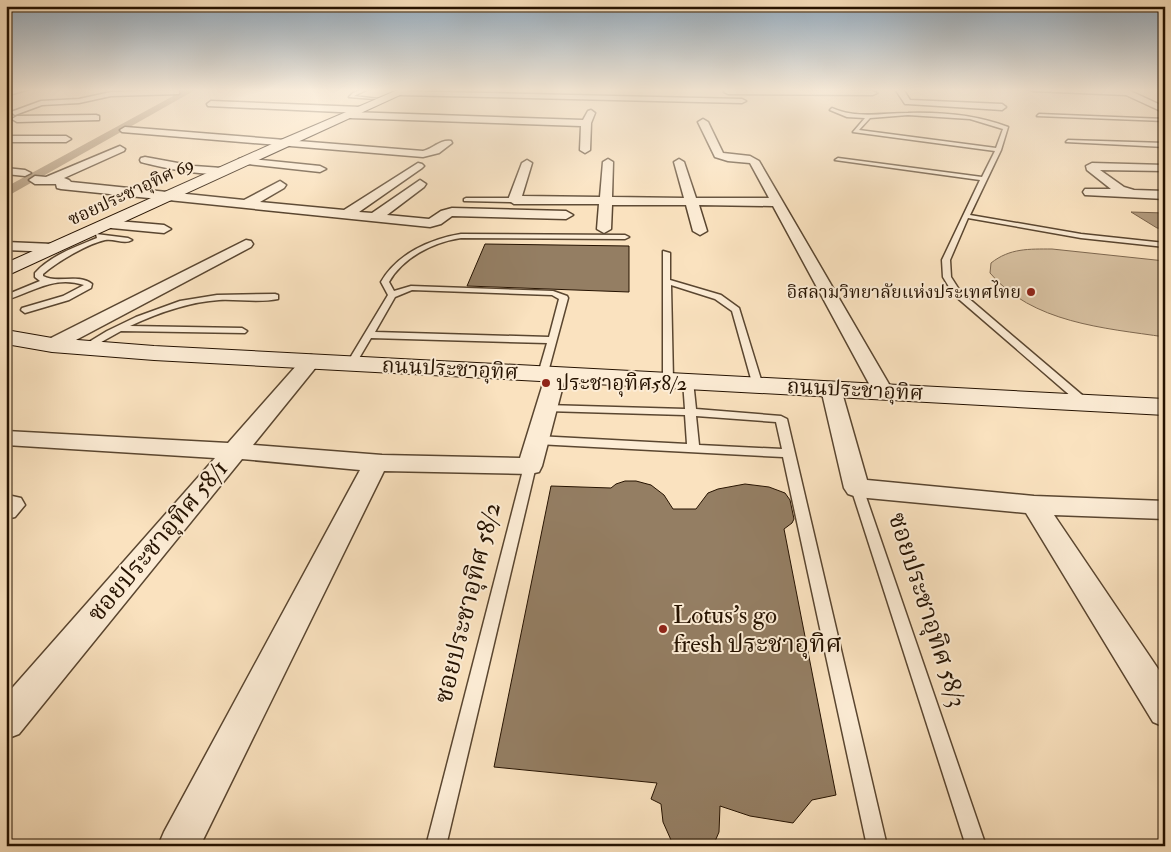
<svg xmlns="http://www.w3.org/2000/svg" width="1171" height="852" viewBox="0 0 1171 852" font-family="'IM FELL Double Pica','Noto Serif Thai',serif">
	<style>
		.green { fill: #d6bf9f; stroke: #7e6850 }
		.water { fill: #b29b7e; stroke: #7a644c }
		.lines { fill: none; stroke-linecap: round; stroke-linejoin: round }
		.canal { fill: #b29b7e; fill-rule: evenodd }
		.building { fill: #947e63; stroke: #251200 }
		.lane-casing { stroke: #5a4630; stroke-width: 3 }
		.street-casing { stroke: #5a4630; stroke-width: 3 }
		.secondary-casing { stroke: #251200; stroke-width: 2 }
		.lane { fill: #fcecd5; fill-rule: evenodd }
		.street { fill: #fcecd5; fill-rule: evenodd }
		.secondary { fill: #fcecd5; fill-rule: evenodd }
		.poi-dot { fill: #8f2418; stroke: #fcecd5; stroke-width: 2 }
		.labels { text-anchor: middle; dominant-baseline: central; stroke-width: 4; stroke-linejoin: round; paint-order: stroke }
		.far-street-label { font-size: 18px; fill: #251200; stroke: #fcecd5 }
		.far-poi-label { font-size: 18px; fill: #251200; stroke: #fcecd5; text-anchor: end }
		.street-label { font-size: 21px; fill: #251200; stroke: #fcecd5 }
		.poi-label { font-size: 21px; fill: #251200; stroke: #fcecd5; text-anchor: start }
		.near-street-label { font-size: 25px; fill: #251200; stroke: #fcecd5 }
		.near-poi-label { font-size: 25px; fill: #251200; stroke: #fcecd5; text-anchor: start }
	</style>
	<rect width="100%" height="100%" fill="#fae2bf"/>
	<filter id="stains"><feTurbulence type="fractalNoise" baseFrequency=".004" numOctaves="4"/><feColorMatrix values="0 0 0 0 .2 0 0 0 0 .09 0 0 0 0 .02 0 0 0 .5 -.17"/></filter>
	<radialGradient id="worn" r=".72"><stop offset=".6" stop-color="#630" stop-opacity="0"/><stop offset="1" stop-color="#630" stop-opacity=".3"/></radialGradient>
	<path class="green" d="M1052,249L1165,261V337C1104,328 1032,323 990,273L991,263C1010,248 1029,249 1052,249Z"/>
	<polygon class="water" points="1131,212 1165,213 1165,229 1157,228"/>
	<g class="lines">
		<polygon class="canal" points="186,89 197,89 6,197 6,187"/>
	</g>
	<g class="building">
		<polygon points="485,244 629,246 629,292 467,286"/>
		<polygon points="625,481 636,481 651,485 664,495 673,509 696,509 708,493 718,489 745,484 769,487 785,493 790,500 794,519 792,523 784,529 836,795 812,800 793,823 750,816 720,806 719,832 713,846 677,846 671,840 663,822 661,804 651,799 657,783 494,767 551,486 611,488 616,484"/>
	</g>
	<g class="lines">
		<g class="lane-casing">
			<g id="lane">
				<polygon points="362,89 368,89 354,96 387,100 349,97 353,93"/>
				<path d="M832,108C857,119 882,113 908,113C942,112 976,115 1008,127L1001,150L970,215L1081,234L1165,243V247L1081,238L968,218L950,260L951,277L960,291L1088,400L1089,402L1088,404H1080L954,295L943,277L942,260L980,180L835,160L838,158L982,177L995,151L853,132L865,118L847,117L830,110ZM908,115L970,119L1003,129L996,148L859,130L870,118Z"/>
				<polygon points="1039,114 1165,119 1165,121 1037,116"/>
				<polygon points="1068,140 1165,143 1165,147 1066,142"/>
				<polygon points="466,198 514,198 517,200 514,202 464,201 464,199"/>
				<path d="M96,234L128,238L132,240C124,245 114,238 105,240C87,244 57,262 43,274V276C57,284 78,273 92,284L91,288L69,300L25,313L21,310L22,308L63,296L84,285C54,275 33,292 6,300V295L40,281L35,277V273C51,255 76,247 97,238Z"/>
				<path d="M461,234L625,235L629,237L625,239L461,238C434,242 403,257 389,282L394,291L411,286L553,291L567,296L568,298L547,376H539L538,374L547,343L371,338L355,365H349L347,363L388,295L381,282C397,254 430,239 461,234ZM412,290L552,295L559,299L549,337L375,332L395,297Z"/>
				<polygon points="663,251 670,253 670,280 721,295 739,308 763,386 762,388 758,389 753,386 732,311 715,299 671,285 673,380 668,383 664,382 663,380"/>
				<path d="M275,294L278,295V299C259,303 238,299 219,300C188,302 158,313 130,326L242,328L247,331L245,333L121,331L87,350L84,351L79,348L107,331L136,317L180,301L217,295Z"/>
				<path d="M688,378L693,381L696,409L781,416L787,419L887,846H867L783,457L537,444L531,440L537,436L687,444L685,415L546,411L541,408L546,405L685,409L683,381ZM696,416L776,422L782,449L699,445Z"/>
				<polygon points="530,462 536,466 446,846 426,846 524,466"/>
				<polygon points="857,484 861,485 863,488 986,846 966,846 851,488 853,485"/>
			</g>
		</g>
		<g class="street-casing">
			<g id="street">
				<polygon points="14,89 29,89 6,96 6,92"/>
				<polygon points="895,89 903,89 910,100 1002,104 1006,107 1002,110 908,104 905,104"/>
				<polygon points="1029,89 1126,89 1165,107 1165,113 1126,95 1033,91"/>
				<polygon points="176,90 179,90 179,94 111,96 79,103 42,105 15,115 11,112 41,101 79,99 111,92"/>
				<polygon points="725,90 873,91 877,93 873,95 728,94 724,92"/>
				<polygon points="398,91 742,99 746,101 742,103 401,95 398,95"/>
				<polygon points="211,101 361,107 365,110 361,113 208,106 207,104"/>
				<polygon points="591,110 595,113 591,123 590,150 585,153 580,150 581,126 350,118 346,115 350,112 583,120 588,111"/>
				<polygon points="96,115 99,116 99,120 17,122 12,119 17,116"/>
				<polygon points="703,119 708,122 723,153 750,156 759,161 893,391 890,395 883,397 876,395 873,391 773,206 699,205 707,231 700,235 693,231 686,205 612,205 611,229 604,233 597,229 599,204 514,204 508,200 522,163 527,160 532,163 522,196 600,197 603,162 608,159 613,162 612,197 684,198 674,162 679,159 684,162 696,198 769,198 750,163 728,161 715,157 698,122"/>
				<path d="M125,127L423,151C432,149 441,139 451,141L452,143L439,153L423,157L122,132L120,130Z"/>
				<polygon points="6,136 66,136 71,139 66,142 6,142"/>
				<polygon points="120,146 125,149 124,151 64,178 69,180 71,182 244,200 280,181 286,185 284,188 260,202 344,210 418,163 422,164 424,166 422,168 359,212 372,213 420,180 426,184 424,187 387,215 429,219 441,211 452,208 566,211 573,215 566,219 452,216 441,224 430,227 61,189 57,188 56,184 35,184 29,180 35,176 46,177"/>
				<path d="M145,157L194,166L222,168L228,171C218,180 156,166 141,162L140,160L141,158Z"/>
				<polygon points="243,158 320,166 326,169 320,172 239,163 238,161 239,159"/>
				<polygon points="1092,163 1165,165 1165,171 1100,170 1124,187 1134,190 1165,191 1165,199 1085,195 1083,192 1085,189 1111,189 1087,170 1086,166"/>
				<polygon points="6,168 25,170 31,173 25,176 6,174"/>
				<polygon points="106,220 164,225 171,229 164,233 101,227 99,224"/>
				<polygon points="246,240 251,241 253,244 251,247 59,349 52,351 45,349 43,345 45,341"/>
				<polygon points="6,242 53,244 58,245 60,248 58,251 53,252 6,250"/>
				<polygon points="311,355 318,357 321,361 253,445 382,455 520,458 546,374 549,370 556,368 563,370 566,374 542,466 539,472 530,474 384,471 200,846 158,846 164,832 360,470 242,459 19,734 6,739 6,695 215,458 6,445 6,431 228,443 304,357"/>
				<polygon points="831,383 838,385 841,389 867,480 1034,496 1165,501 1165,519 1054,515 1165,679 1165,727 1153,722 1026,513 857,497 848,494 844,488 821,389 824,385"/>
				<polygon points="12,496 21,498 25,505 15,517 6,519 6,497"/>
			</g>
		</g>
		<g class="secondary-casing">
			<g id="secondary">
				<polygon points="400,89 413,89 6,276 6,263 283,139"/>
				<polygon points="6,330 52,338 154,346 1165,399 1165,415 154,360 52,352 6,344"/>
			</g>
		</g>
		<use href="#lane" class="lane"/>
		<use href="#street" class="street"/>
		<use href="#secondary" class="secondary"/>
	</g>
	<linearGradient id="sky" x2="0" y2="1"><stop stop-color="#92aabe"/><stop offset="0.43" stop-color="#fdf2e2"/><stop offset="1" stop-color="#fdf2e2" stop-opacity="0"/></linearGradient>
	<rect width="1171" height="209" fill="url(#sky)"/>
	<g class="poi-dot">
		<circle cx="1031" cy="292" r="5"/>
		<circle cx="546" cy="383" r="5"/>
		<circle cx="663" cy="629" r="5"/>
	</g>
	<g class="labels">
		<g class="far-street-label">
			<text transform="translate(131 192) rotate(-25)">ซอยประชาอุทิศ 69</text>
		</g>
		<g class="far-poi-label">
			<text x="1021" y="292">อิสลามวิทยาลัยแห่งประเทศไทย</text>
		</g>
		<g class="street-label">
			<text transform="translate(450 369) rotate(3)">ถนนประชาอุทิศ</text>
			<text transform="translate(855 390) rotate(3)">ถนนประชาอุทิศ</text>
		</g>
		<g class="poi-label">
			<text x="556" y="383">ประชาอุทิศ58/2</text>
		</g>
		<g class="near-street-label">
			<text transform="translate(158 541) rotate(-50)">ซอยประชาอุทิศ 58/1</text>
			<text transform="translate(468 603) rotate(-76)">ซอยประชาอุทิศ 58/2</text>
			<text transform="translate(927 610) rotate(72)">ซอยประชาอุทิศ 58/3</text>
		</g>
		<g class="near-poi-label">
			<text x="673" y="615">Lotus's go<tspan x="673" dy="29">fresh ประชาอุทิศ</tspan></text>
		</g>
	</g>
	<rect width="1171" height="852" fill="none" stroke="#fae2bf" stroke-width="25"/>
	<rect x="8" y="8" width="1156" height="837" fill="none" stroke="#251200" stroke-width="2.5"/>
	<rect x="12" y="12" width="1146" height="827" fill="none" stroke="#251200"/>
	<rect width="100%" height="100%" filter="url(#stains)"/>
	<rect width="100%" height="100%" fill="url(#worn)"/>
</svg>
